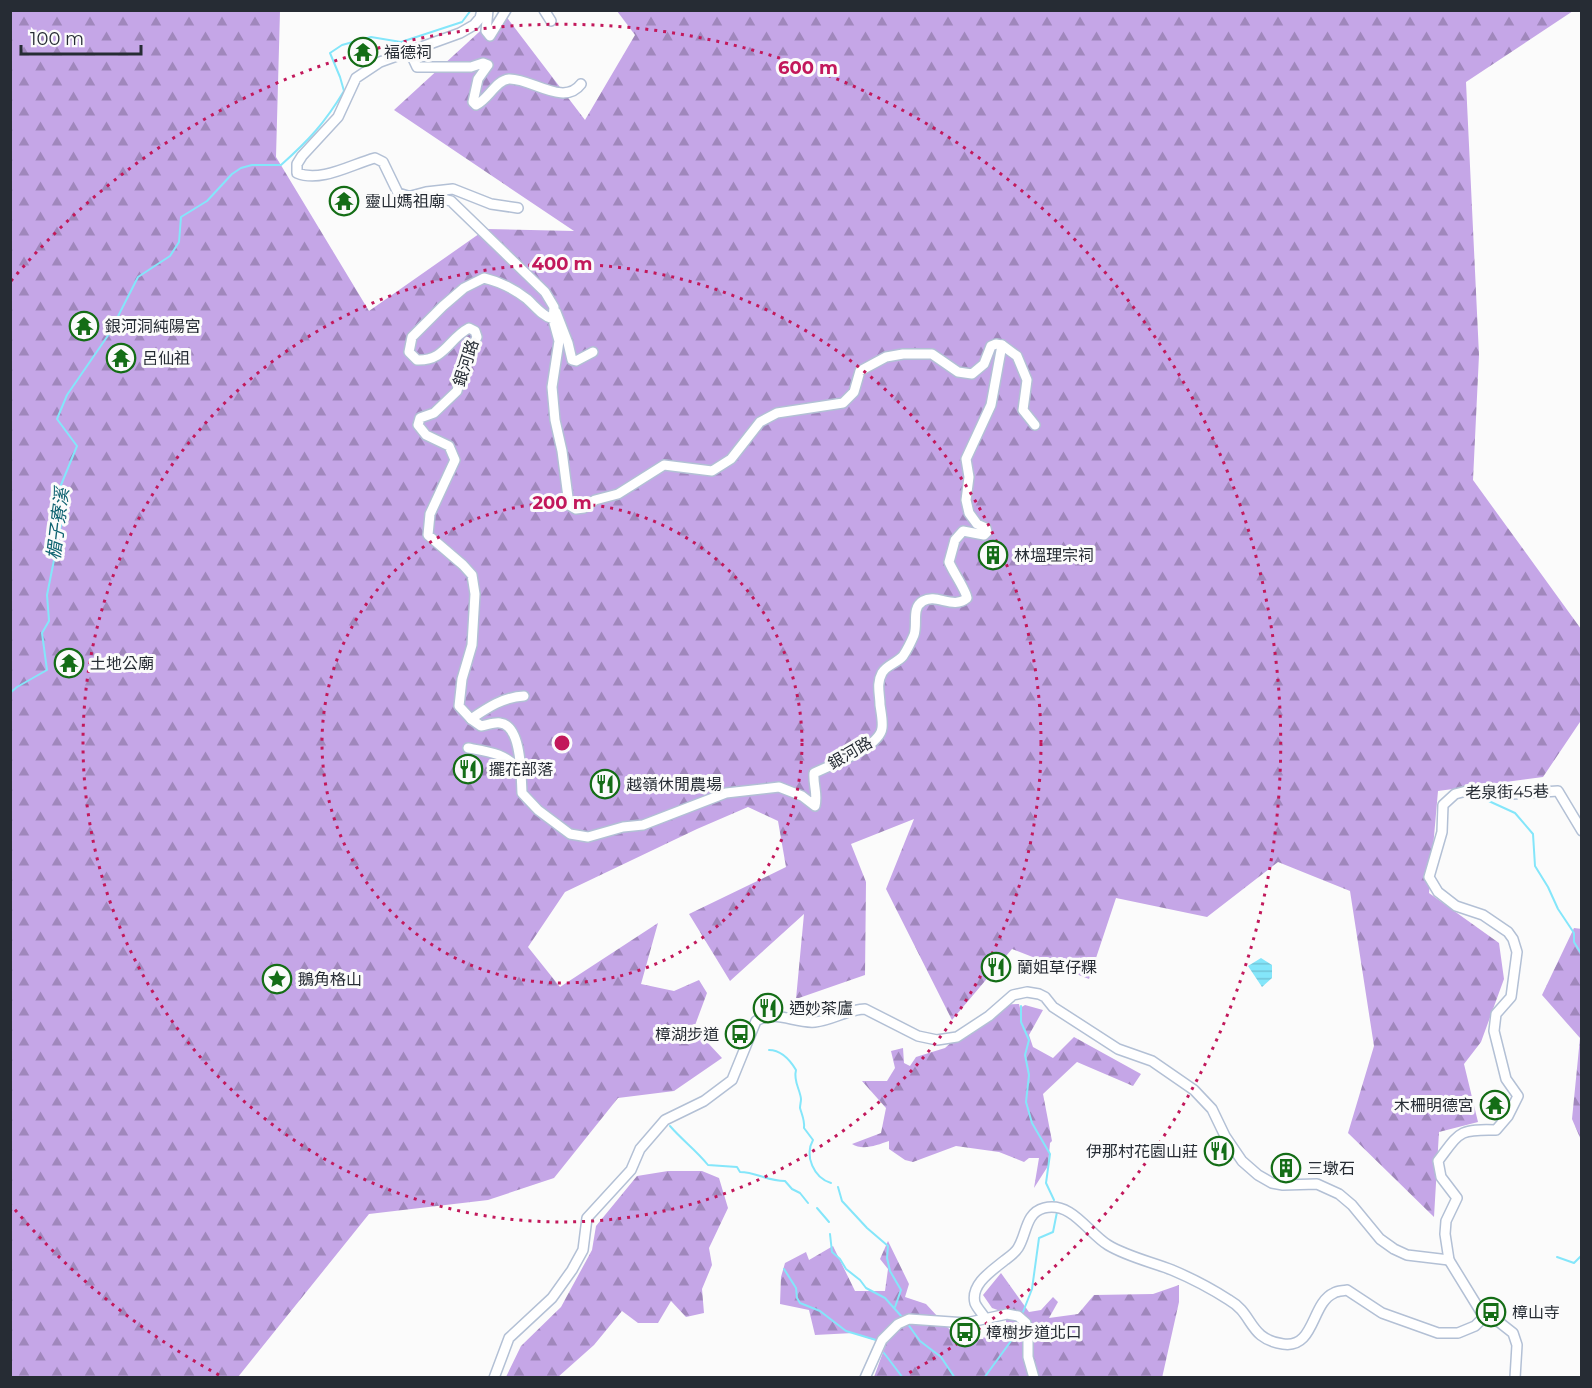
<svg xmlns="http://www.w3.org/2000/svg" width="1592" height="1388" viewBox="0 0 1592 1388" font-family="Montserrat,'Noto Sans TC',sans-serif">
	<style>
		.forest { fill: url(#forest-firs) }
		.water { fill: url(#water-rules) }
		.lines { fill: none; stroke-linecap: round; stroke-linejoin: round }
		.stream { stroke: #84e6fa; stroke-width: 2 }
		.minor-casing { stroke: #b3c0d5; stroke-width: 12 }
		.minor { stroke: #fff; stroke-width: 9 }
		.ring { fill: none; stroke: #c2185b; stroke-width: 3; stroke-dasharray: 3 6 }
		.labels { text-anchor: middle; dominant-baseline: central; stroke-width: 6; stroke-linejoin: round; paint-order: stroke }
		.poi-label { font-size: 16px; fill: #262c34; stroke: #fbfbfb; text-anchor: start }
		.street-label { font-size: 16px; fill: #262c34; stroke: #fbfbfb }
		.water-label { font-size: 18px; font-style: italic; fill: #0e6270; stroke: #fbfbfb }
		.centre { fill: #c2185b; stroke: #fbfbfb; stroke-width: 3 }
		.ring-label { font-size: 18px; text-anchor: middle; font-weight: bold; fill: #c2185b; stroke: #fbfbfb; stroke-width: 6; stroke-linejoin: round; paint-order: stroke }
	</style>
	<defs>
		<pattern id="forest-firs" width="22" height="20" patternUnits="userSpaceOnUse" patternTransform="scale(1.5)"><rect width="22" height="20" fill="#c5a6e7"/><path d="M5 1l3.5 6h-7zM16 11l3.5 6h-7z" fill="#a087bc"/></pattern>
		<pattern id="water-rules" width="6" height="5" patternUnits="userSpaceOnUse" patternTransform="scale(1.5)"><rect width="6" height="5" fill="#84e6fa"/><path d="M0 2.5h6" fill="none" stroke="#72c5d7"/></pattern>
	</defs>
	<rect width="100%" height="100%" fill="#fbfbfb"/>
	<g class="forest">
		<polygon points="10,11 280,11 276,157 369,311 486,229 574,231 394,110 502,11 585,120 635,35 617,11 1573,11 1466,82 1479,355 1473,480 1581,629 1582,719 1543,777 1438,791 1429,893 1499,943 1504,979 1481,1042 1464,1064 1478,1122 1439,1132 1434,1217 1348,1133 1374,1046 1350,891 1278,862 1207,917 1116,898 1089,979 1012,949 952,1020 886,889 914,819 851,844 866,882 865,975 796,999 804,914 730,981 689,914 786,867 778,821 748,807 697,829 565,892 528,947 560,987 658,923 641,984 674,991 699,980 707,993 694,1028 722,1058 674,1091 618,1098 554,1178 488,1200 369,1214 238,1377 11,1377"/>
		<polygon points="1574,928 1582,929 1581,1140 1572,1119 1580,1038 1542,995"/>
		<path d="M1019,1004L1020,1008L1025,1005L1043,1010L1029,1035L1033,1047L1053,1058L1074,1037L1141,1074L1133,1086L1077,1062L1043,1094L1052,1141L1050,1143L1048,1166L1034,1188L1039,1158H1029L1024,1162L999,1152L956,1146L913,1162L905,1160L889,1149V1141C877,1145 863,1151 852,1144L881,1133L886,1108L862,1081H887L895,1068L891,1051L903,1048L904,1063L910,1066L916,1057L945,1048L993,1005Z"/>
		<polygon points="668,1171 702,1171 719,1178 728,1208 709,1248 712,1265 702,1289 704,1313 686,1317 671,1301 658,1323 638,1323 622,1311 594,1345 558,1377 506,1377 521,1346 561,1307 592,1250 596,1226 637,1176"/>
		<polygon points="888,1241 909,1284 905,1297 926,1304 951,1331 953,1341 983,1339 988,1327 1006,1326 1006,1313 992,1308 983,1295 1001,1273 1029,1312 1041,1310 1053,1297 1058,1302 1049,1318 1078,1314 1094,1295 1153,1294 1179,1285 1179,1302 1162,1378 874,1377 886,1344 853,1333 815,1335 809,1310 780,1304 781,1277 785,1263 806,1252 809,1260 833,1246 855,1291 885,1291 888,1269 880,1259"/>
	</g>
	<polygon class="water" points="1261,958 1272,965 1272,978 1262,987 1248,966"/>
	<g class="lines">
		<g class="stream">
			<path d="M10,693L17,687L47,670L42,633L49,621L47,595L62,520L61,485L77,446L57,419L67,395L109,334L138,277L170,256L179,242L181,217L207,201L232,174L241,168L252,165H281C309,140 324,124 344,91L340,77L330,53L342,45L371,37L401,42L462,22L471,10"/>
			<polyline points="1480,797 1515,813 1533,834 1535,866 1548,887 1558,909 1574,933 1574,942 1582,955"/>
			<polyline points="1021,1006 1021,1022 1029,1040 1025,1055 1029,1075 1026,1102 1032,1123 1050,1154 1046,1183 1054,1200"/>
			<path d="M769,1050C782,1050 790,1060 796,1070C793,1081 800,1089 801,1099C801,1102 800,1105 800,1108C802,1115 805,1121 804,1128L813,1140C804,1156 814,1178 831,1183"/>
			<path d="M670,1126C682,1140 696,1150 708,1165L737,1167L740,1172C756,1172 767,1181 785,1181L792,1189L800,1193L808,1203"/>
			<polyline points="838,1187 842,1201 867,1228 888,1246 887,1258 890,1271 901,1290 895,1307"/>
			<polyline points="817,1208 829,1222"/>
			<polyline points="830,1234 832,1252 840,1259 846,1269 860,1280 866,1288 885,1298 902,1317"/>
			<polyline points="1557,1257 1574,1263 1582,1255"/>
			<polyline points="784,1269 796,1288 797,1298 800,1303 820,1311 846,1331 876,1340"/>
			<polyline points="1023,1312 1032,1289 1039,1238 1053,1232 1057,1212"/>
			<polyline points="907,1323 920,1341 941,1357 955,1378"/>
			<polyline points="884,1353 903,1378"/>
			<polyline points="984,1378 1011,1341 1018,1325"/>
		</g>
		<g class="minor-casing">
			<g id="minor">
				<path d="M482,10L480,18L474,25L460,33L380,62L356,78L338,117L302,156L297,164V173C321,183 352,164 375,158L383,162L398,193L421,200L438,198L451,201L545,292L554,307L553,319L559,341L552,387L555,420L562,451L569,505L576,509L584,508L595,500L618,494L664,465L712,471L731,459L760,422L777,413L843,403L854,392L860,371L886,357L903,354H932L958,372L972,374L984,364L991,346L996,344L1002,345L991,405L966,459L969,477L966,500L969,513L977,524L986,528L987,532L984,535L963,531L955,540L949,562C953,572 966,590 967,598C953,610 937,593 923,601C911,608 918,624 914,635C911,642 907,650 903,656C897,663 886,665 882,673C876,684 880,694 880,705C881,712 883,721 882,728C880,747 831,765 814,773C813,785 818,794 815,806L802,796L779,787L726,793L643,825L623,827L588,837L570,834L538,810L522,793C521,777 522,725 500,723C495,722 487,725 481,726L471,719L459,706L462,679L472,645L475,594L472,575L463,565L428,535L430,514L455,460L449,446L426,435L418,425L420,418L434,413L457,391L462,370L477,337L475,331L469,328C448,339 445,361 417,360L409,352L412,337L443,306L464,288L484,278C501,282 513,288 527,299C535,306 542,316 553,319"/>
				<polyline points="488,10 486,31 490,36 506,10"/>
				<polyline points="544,10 551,21"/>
				<path d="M410,52L417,67H471L483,63L488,65L478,79L473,102L476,105C488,100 496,80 509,79C531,78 564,107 581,84"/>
				<polyline points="411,196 426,192 453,189 491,204 518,208"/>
				<polyline points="556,312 568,343 572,360 576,361 593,352"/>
				<polyline points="1002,345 1017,356 1027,380 1023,410 1035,425"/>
				<path d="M471,719C487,708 503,697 524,696"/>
				<path d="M468,748C491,752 504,753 521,771"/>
				<path d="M985,1318C982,1313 977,1308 975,1303C970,1284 993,1270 1005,1260C1009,1257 1015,1253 1018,1248C1027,1234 1025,1213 1044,1208C1072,1201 1088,1233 1108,1245C1128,1257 1152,1262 1172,1270C1191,1278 1212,1289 1229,1300C1254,1314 1248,1339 1283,1344C1315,1349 1311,1303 1334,1293C1337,1291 1343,1291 1347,1290L1382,1313L1438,1333H1458L1475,1326L1484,1317"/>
				<path d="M494,1378L509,1338L552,1298L572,1270L583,1250L587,1218L631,1170L640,1149L665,1120L704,1101L732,1080L756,1021C775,1009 795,1024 815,1022C833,1020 848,1009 865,1009L918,1036L937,1040L957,1037L989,1016L1013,995L1027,992L1039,994L1045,997L1053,1007L1118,1049L1152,1061L1194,1090L1212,1109L1225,1136L1242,1161L1258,1175L1272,1183L1283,1185L1317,1184L1339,1194L1352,1205L1380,1239L1394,1249L1407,1255L1449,1260"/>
				<polyline points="865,1378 882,1340 898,1324 909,1319 966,1323 1007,1314 1018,1316 1026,1323 1028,1332 1028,1357 1034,1378"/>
				<path d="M1515,1378L1517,1345L1513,1333L1499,1322L1484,1317L1449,1260L1445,1234L1446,1221L1457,1198L1441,1177L1438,1161C1460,1132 1458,1129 1496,1130L1508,1116L1518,1096L1506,1079L1494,1031L1496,1014L1511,997L1517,952L1513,939L1508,932L1483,915L1456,906L1438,892L1429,877L1442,832L1443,805L1455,794L1470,790L1513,794L1558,791L1582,831"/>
			</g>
		</g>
		<use href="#minor" class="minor"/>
	</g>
	<g class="ring">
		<circle cx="562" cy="743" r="240"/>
		<circle cx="562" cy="743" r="479"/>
		<path d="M219 1375A719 719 0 0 1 11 1205M11 281A719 719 0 1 1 905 1375"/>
	</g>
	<defs>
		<g id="temple-ring" transform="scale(1.5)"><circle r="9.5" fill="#fbfbfb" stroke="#146d16" stroke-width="1.5"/><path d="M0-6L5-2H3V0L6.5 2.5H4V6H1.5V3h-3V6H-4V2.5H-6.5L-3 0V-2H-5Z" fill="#146d16"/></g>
		<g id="building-ring" transform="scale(1.5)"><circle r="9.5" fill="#fbfbfb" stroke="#146d16" stroke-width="1.5"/><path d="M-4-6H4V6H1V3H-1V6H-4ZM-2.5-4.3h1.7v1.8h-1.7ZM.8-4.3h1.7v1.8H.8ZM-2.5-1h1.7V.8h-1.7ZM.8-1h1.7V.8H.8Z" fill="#146d16"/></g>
		<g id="restaurant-ring" transform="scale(1.5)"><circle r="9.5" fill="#fbfbfb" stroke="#146d16" stroke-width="1.5"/><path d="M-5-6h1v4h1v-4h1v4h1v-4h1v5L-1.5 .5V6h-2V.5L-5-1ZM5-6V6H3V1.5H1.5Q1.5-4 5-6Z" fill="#146d16"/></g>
		<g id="sight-ring" transform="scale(1.5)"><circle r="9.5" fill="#fbfbfb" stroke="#146d16" stroke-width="1.5"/><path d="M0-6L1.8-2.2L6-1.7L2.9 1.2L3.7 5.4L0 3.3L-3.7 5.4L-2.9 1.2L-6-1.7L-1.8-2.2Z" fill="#146d16"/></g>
		<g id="bus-ring" transform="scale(1.5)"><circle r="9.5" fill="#fbfbfb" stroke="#146d16" stroke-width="1.5"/><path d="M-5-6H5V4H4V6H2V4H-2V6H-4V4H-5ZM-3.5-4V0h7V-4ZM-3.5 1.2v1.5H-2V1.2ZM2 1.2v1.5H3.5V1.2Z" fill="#146d16"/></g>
	</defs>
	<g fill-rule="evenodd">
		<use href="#temple-ring" x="363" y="52"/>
		<use href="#temple-ring" x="344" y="201"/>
		<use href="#temple-ring" x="84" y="326"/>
		<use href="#temple-ring" x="121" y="358"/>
		<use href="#building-ring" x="993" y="555"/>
		<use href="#temple-ring" x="69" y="663"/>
		<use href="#restaurant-ring" x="468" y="769"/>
		<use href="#restaurant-ring" x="605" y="784"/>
		<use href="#restaurant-ring" x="996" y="967"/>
		<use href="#sight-ring" x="277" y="979"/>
		<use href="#restaurant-ring" x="768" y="1008"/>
		<use href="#bus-ring" x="740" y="1034"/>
		<use href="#temple-ring" x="1495" y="1105"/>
		<use href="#restaurant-ring" x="1219" y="1151"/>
		<use href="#building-ring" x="1286" y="1168"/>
		<use href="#bus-ring" x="1491" y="1312"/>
		<use href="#bus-ring" x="965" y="1332"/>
	</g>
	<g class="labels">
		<g class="poi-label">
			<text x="384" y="52">福德祠</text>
			<text x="365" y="201">靈山媽祖廟</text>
			<text x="105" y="326">銀河洞純陽宮</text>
			<text x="142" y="358">呂仙祖</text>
			<text x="1014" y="555">林塭理宗祠</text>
			<text x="90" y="663">土地公廟</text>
			<text x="489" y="769">擺花部落</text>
			<text x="626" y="784">越嶺休閒農場</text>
			<text x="1017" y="967">蘭姐草仔粿</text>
			<text x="298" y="979">鵝角格山</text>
			<text x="789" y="1008">迺妙茶廬</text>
			<text x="719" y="1034" text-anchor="end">樟湖步道</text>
			<text x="1474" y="1105" text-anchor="end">木柵明德宮</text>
			<text x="1198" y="1151" text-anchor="end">伊那村花園山莊</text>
			<text x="1307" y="1168">三墩石</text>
			<text x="1512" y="1312">樟山寺</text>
			<text x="986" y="1332">樟樹步道北口</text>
		</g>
		<g class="street-label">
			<text transform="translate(466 363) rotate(-72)">銀河路</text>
			<text transform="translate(850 753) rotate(-30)">銀河路</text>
			<text transform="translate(1507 792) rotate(-1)">老泉街45巷</text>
		</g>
		<g class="water-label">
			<text transform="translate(58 524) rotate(-83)">楣子寮溪</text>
		</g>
	</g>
	<circle cx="562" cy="743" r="9" class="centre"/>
	<g class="ring-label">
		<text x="808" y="74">600 m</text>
		<text x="562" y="270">400 m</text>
		<text x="562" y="509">200 m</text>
	</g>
	<rect width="1592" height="1388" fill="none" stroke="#262c34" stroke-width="24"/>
	<path d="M21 45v9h120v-9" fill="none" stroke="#262c34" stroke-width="3"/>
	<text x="30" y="45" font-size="18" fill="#262c34" stroke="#fbfbfb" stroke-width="4.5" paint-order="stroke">100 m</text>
</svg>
